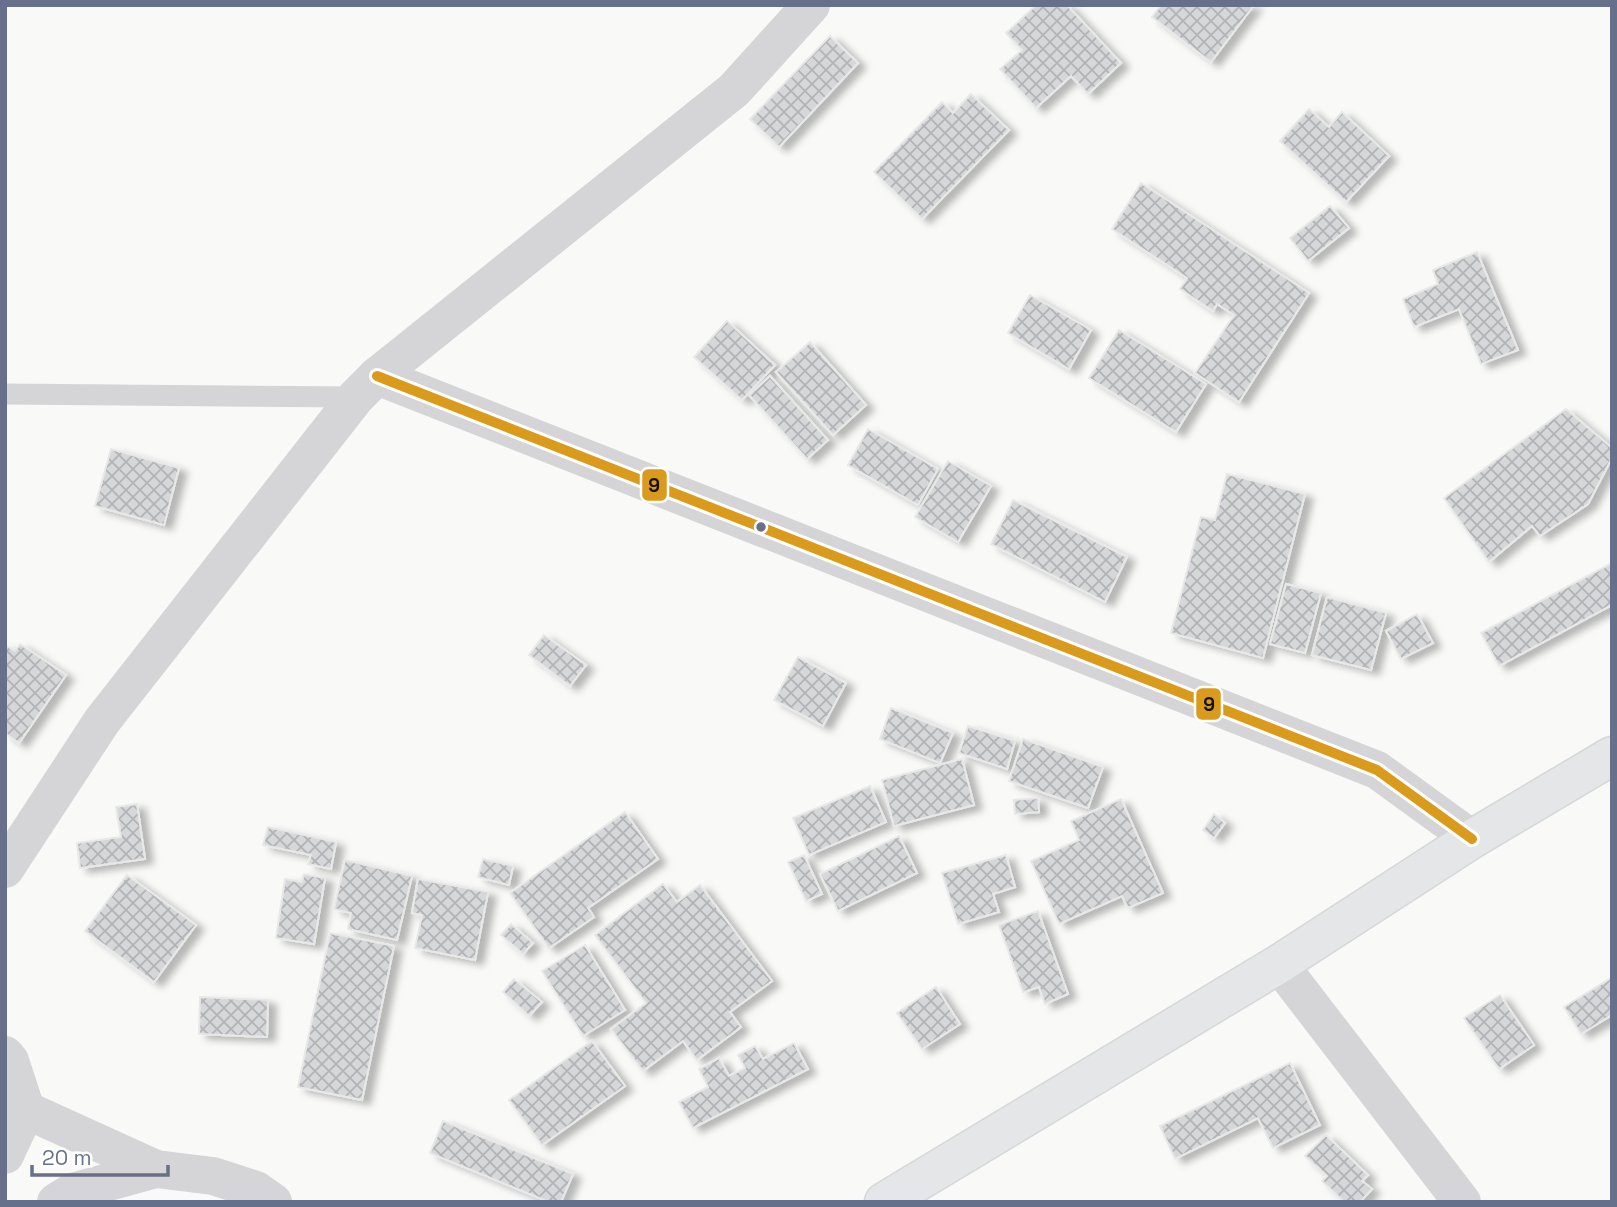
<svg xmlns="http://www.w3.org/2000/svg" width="1617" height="1207" viewBox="0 0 1617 1207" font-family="'Space Grotesk',sans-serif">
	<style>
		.building { fill: url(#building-cross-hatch); stroke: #e8e8e8; stroke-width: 2; filter: url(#shadow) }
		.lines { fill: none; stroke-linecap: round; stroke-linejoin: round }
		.secondary-casing { stroke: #d5d7d8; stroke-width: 41 }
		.service { stroke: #d5d5d7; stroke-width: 21 }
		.minor { stroke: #d5d5d7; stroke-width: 38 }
		.secondary { stroke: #e5e6e7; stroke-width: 38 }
		.bus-1-casing { stroke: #fff; stroke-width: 16 }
		.bus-1 { stroke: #da9b1c; stroke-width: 10 }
		.bus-dot { fill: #67708a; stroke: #fff; stroke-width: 2.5 }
		.line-badge { stroke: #fff; stroke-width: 2.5 }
		.pale-badge-label { font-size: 19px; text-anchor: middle; font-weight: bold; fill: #111 }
	</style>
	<defs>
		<pattern id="building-cross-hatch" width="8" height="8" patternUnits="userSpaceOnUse" patternTransform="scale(1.75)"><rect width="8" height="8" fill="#d6d7d9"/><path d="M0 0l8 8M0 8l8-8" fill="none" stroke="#b1b3b6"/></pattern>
		<filter id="shadow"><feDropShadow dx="8" dy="4.5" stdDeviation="3.5" flood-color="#0004"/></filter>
	</defs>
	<rect width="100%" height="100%" fill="#f9f9f8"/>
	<g class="building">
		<polygon points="1036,5 1067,5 1121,63 1088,94 1071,76 1036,108 1000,69 1022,50 1006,33"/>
		<polygon points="1161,5 1254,5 1211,62 1152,17"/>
		<polygon points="830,36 858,63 779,147 750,119"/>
		<polygon points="971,94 1009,130 922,219 874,172 942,102 953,113"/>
		<polygon points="1309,109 1329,127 1342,112 1389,156 1346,202 1280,141"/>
		<polygon points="1141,183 1309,293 1239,402 1195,373 1234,315 1217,304 1213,311 1180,289 1187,278 1112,229"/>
		<polygon points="1330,206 1349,228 1308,261 1290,238"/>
		<polygon points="1477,252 1518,350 1481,364 1459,309 1414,327 1403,299 1438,284 1433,270"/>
		<polygon points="1030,295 1091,330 1069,369 1008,333"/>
		<polygon points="727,321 775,365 742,400 694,357"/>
		<polygon points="1119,330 1206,384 1176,432 1089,378"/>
		<polygon points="810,342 866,405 833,435 776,372"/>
		<polygon points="770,376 828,440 807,459 749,395"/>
		<polygon points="1566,409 1612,448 1612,458 1588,504 1540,536 1532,526 1489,562 1444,498"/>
		<polygon points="868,429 938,469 918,505 848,465"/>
		<polygon points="111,449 179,468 164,525 95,506"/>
		<polygon points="948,461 991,486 958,542 915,517"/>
		<polygon points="1227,474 1305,494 1263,658 1171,633 1201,517 1215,520"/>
		<polygon points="1013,500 1127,557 1105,602 991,544"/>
		<polygon points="1612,563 1612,605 1499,666 1481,633"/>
		<polygon points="1286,584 1321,593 1305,653 1270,644"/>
		<polygon points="1327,597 1386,613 1371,670 1312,655"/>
		<polygon points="1417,614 1433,643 1401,659 1386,631"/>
		<polygon points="544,635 586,665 570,686 529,655"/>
		<polygon points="20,644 66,675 19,743 5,733 5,645 15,651"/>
		<polygon points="798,657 846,683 823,726 774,700"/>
		<polygon points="891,708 953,733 940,763 880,739"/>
		<polygon points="968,726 1015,741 1007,769 959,753"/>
		<polygon points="1023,739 1103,767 1088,808 1009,781"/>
		<polygon points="962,759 974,805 894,826 882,780"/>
		<polygon points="870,786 886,822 809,855 793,818"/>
		<polygon points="1038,798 1039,812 1015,814 1014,800"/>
		<polygon points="1121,799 1163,893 1128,908 1122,896 1059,924 1031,861 1079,840 1071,821"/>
		<polygon points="137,804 145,859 80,868 77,843 121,837 116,807"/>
		<polygon points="625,812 658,859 588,908 594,917 549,948 510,893"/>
		<polygon points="1214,814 1225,823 1214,838 1203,830"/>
		<polygon points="268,827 336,842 331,869 308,864 311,855 263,845"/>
		<polygon points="899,836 917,873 838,911 820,874"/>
		<polygon points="804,855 822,894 806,901 788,862"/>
		<polygon points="1006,855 1015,887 993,894 999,912 958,924 942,873"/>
		<polygon points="483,859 513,866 509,885 478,877"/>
		<polygon points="345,860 412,876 397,940 348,929 351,913 334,909"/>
		<polygon points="304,874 325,878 314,944 276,938 285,879 302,882"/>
		<polygon points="127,875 196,925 154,982 85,931"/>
		<polygon points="418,879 488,892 475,960 415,948 422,915 412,913"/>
		<polygon points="663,884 677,902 700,885 772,981 730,1012 741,1027 697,1060 683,1041 643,1071 611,1029 646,1003 595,935"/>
		<polygon points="1038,911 1068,994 1045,1004 1039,987 1023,992 999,925"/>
		<polygon points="511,924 533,943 523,954 501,935"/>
		<polygon points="330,933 394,946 362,1100 298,1087"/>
		<polygon points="585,945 625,1010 583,1036 542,971"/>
		<polygon points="1611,978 1612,1015 1581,1034 1564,1007"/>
		<polygon points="514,979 542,1002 529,1016 503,992"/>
		<polygon points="936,987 960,1024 922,1049 897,1013"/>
		<polygon points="1500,995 1534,1045 1499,1069 1464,1018"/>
		<polygon points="200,997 268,1000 267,1037 199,1034"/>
		<polygon points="592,1041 625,1086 542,1145 509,1100"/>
		<polygon points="794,1043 808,1069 693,1128 679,1102 708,1087 699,1069 719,1058 729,1076 745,1068 738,1055 755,1046 763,1059"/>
		<polygon points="1290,1063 1320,1125 1273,1148 1258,1118 1175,1159 1160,1126"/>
		<polygon points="443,1121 573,1174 561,1202 549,1202 430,1153"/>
		<polygon points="1326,1135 1368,1175 1362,1181 1372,1189 1360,1202 1344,1202 1322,1181 1327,1176 1305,1156"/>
	</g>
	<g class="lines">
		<g class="secondary-casing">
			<polyline id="secondary" points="884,1202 1279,964 1472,839 1612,756"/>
		</g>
		<polyline class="service" points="5,394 356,397"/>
		<g class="minor">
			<polyline points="377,376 1377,770 1472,839"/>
			<polyline points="5,869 102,721 356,397 377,376 734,90 811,5"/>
			<polyline points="1279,964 1462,1202"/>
			<polyline points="5,1055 10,1061 26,1110 5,1155"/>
			<polyline points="26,1110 156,1169 213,1176 256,1190 273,1202"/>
			<polyline points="56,1202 72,1192 156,1169"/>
		</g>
		<use href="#secondary" class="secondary"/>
		<g class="bus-1-casing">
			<polyline id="bus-1" points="377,376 1377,770 1472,839"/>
		</g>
		<use href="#bus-1" class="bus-1"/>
	</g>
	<circle class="bus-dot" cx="761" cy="527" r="6"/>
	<g class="line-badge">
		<rect x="641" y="468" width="27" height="34" rx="7" fill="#da9b1c"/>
		<rect x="1195" y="687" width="27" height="34" rx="7" fill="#da9b1c"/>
	</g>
	<g class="pale-badge-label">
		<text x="654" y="492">9</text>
		<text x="1209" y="711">9</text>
	</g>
	<rect width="1617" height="1207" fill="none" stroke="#67708a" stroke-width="14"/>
	<path d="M32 1165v10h136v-10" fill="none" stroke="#67708a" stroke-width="3.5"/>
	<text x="42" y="1165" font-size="21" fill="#67708a" stroke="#ffffff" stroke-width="5" paint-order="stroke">20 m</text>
</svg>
